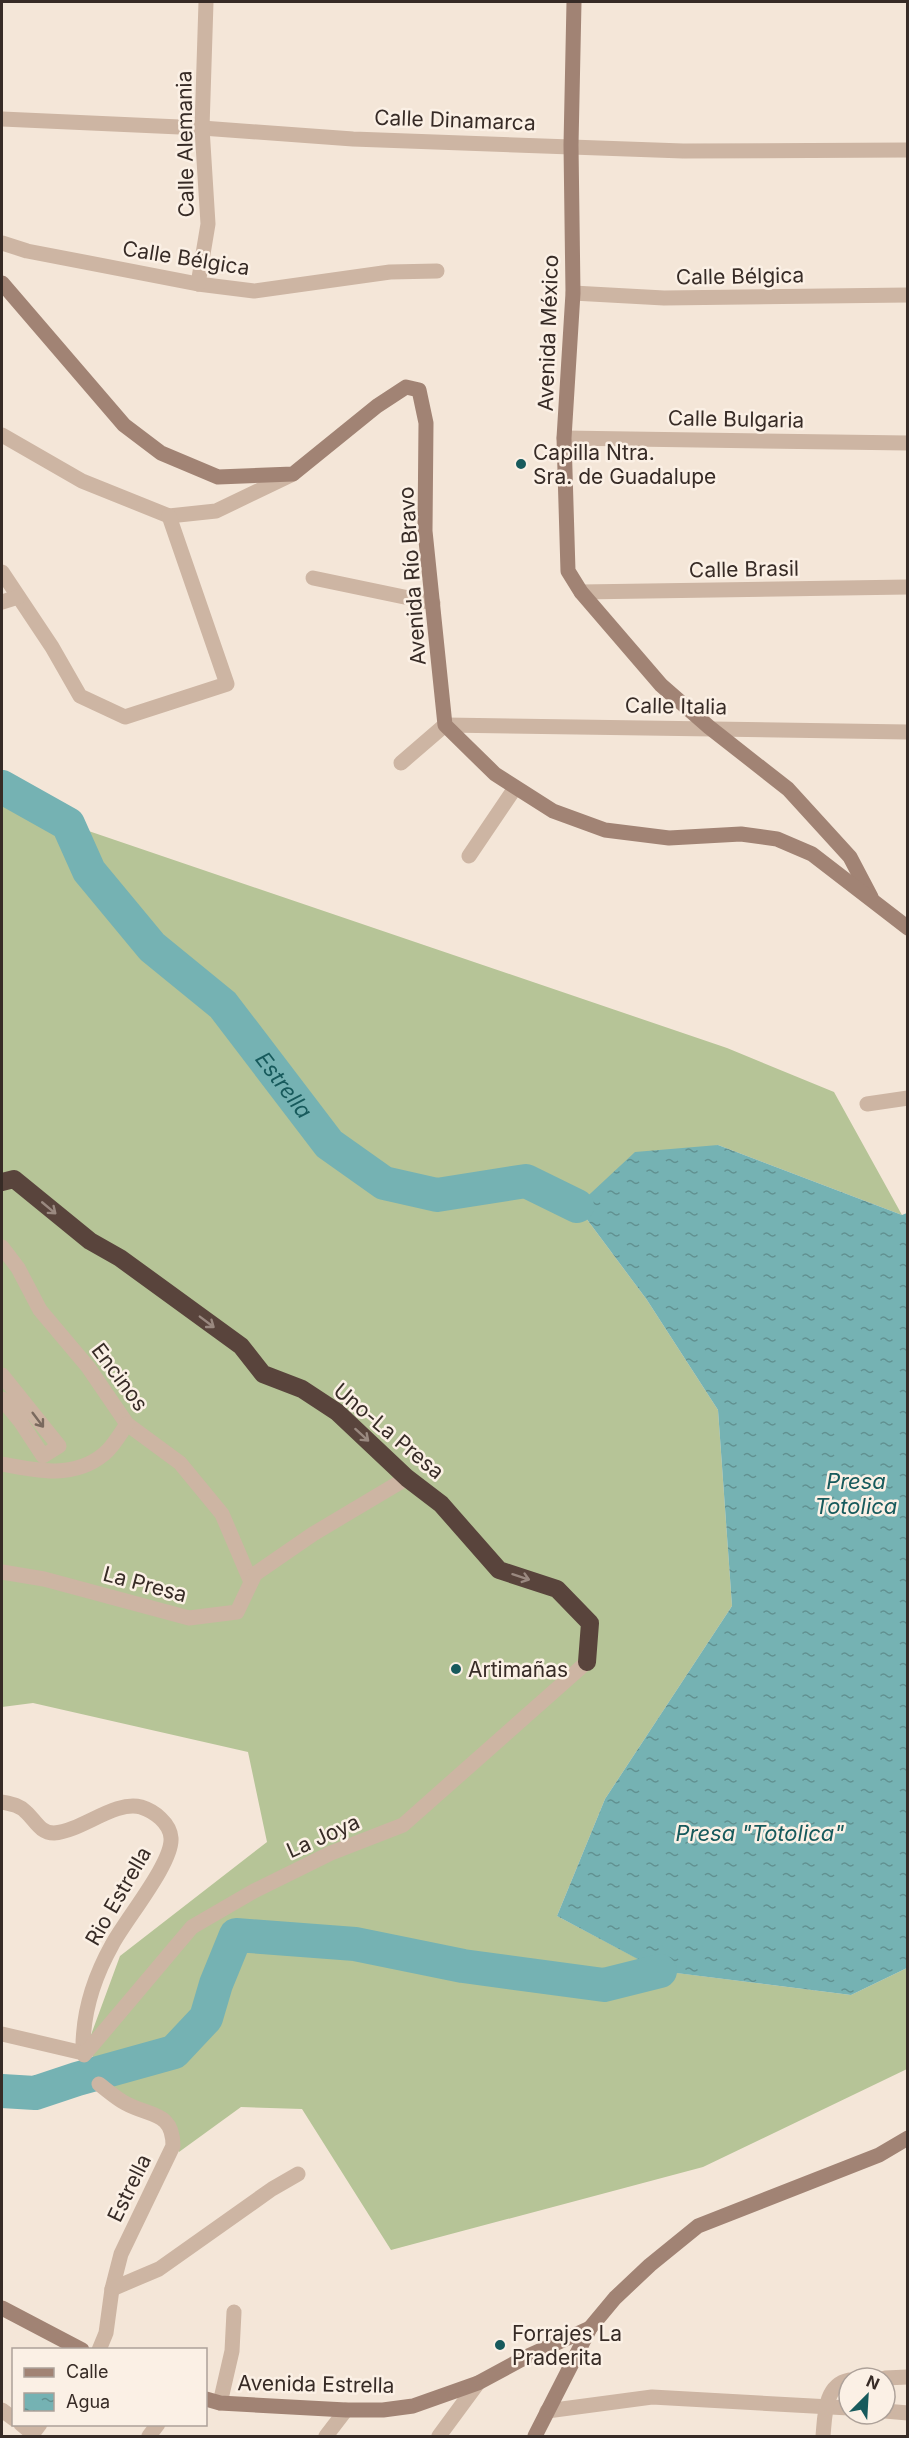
<svg xmlns="http://www.w3.org/2000/svg" width="909" height="2438" viewBox="0 0 909 2438" font-family="Inter,sans-serif">
	<style>
		.grass { fill: #b6c497 }
		.water { fill: url(#water-ripples) }
		.lines { fill: none; stroke-linecap: round; stroke-linejoin: round }
		.river { stroke: #75b2b3; stroke-width: 34 }
		.street { stroke: #cdb5a3; stroke-width: 15 }
		.secondary { stroke: #a18374; stroke-width: 15 }
		.highway { stroke: #59443c; stroke-width: 18 }
		.oneway { stroke: #9a8980 }
		.oneway2 { stroke: #7a695e }
		.poi-dot { fill: #175a5c; stroke: #fbf0e5; stroke-width: 2 }
		.labels { text-anchor: middle; dominant-baseline: central; stroke-width: 5; stroke-linejoin: round; paint-order: stroke }
		.street-label { font-size: 21px; fill: #372b26; stroke: #fbf0e5 }
		.poi-label { font-size: 21px; fill: #372b26; stroke: #fbf0e5; text-anchor: start }
		.water-label { font-size: 22px; font-style: italic; fill: #175a5c; stroke: #fbf0e5 }
	</style>
	<defs>
		<pattern id="water-ripples" width="26" height="14" patternUnits="userSpaceOnUse" patternTransform="scale(1.5)"><rect width="26" height="14" fill="#75b2b3"/><path d="M2 4q2-2 4 0t4 0M15 11q2-2 4 0t4 0" fill="none" stroke="#619191"/></pattern>
	</defs>
	<rect width="100%" height="100%" fill="#f4e6d8"/>
	<polygon class="grass" points="2,787 68,824 727,1048 834,1092 902,1215 718,1145 577,1206 647,1300 718,1410 732,1606 605,1799 557,1916 661,1971 851,1995 907,1968 907,2069 703,2167 391,2250 302,2109 241,2107 179,2152 167,2115 106,2096 88,2043 120,1956 267,1842 248,1752 33,1703 2,1707"/>
	<polygon class="water" points="718,1145 902,1215 907,1213 907,1968 851,1995 660,1971 557,1916 605,1799 732,1606 718,1410 647,1300 577,1206 635,1152"/>
	<g class="lines">
		<g class="river">
			<path id="s1" d="M2,787L68,824L89,871L152,947L223,1005L329,1144L384,1183L437,1195L526,1181L577,1206"/>
			<polyline points="2,2091 35,2093 77,2079 174,2052 206,2018 216,1984 236,1935 355,1944 463,1966 604,1985 660,1971"/>
		</g>
		<g class="street">
			<polyline points="2,119 202,128 353,139 683,151 908,150"/>
			<polyline points="2,243 27,251 198,284 254,291 390,272 437,271"/>
			<polyline points="198,284 208,224 202,128 206,2"/>
			<polyline points="573,293 664,298 908,295"/>
			<polyline points="2,435 82,481 169,516 216,511 293,474"/>
			<polyline points="564,438 908,443"/>
			<polyline points="2,572 52,647 80,696 125,717 227,684 169,516"/>
			<polyline points="313,578 433,603"/>
			<polyline points="581,592 908,587"/>
			<polyline points="2,602 18,597"/>
			<polyline points="401,763 445,725 908,732"/>
			<polyline points="469,856 515,788"/>
			<polyline points="867,1104 908,1098"/>
			<polyline points="2,1247 18,1268 40,1310 88,1367 127,1424 180,1463 222,1514 251,1582"/>
			<polyline points="2,1375 59,1446 43,1456 20,1421 2,1399"/>
			<path d="M2,1464C37,1471 74,1479 104,1454C113,1447 120,1434 127,1424"/>
			<polyline points="2,1572 44,1579 189,1618 237,1612 255,1574 313,1534 407,1478"/>
			<path d="M2,1802C11,1804 19,1805 26,1812C35,1820 40,1833 54,1833C82,1831 115,1800 141,1807C154,1811 170,1823 171,1838C173,1863 125,1920 112,1945C93,1979 82,2013 83,2053"/>
			<polyline points="2,2034 83,2053"/>
			<polyline points="83,2053 84,2055 192,1927 254,1891 331,1853 403,1825 587,1662"/>
			<path d="M99,2084C107,2090 116,2098 125,2103C150,2117 173,2111 173,2146L121,2254L112,2289L106,2333L99,2350"/>
			<polyline points="112,2289 159,2269 272,2189 298,2174"/>
			<polyline points="885,2378 908,2377"/>
			<polyline points="220,2403 232,2351 234,2312"/>
			<polyline points="2,2410 14,2419"/>
			<polyline points="547,2411 652,2397 849,2408"/>
			<polyline points="885,2411 908,2413"/>
			<polyline points="21,2424 33,2434"/>
			<polyline points="31,2436 40,2424"/>
			<polyline points="149,2436 158,2424"/>
			<polyline points="326,2436 346,2410"/>
			<polyline points="439,2436 478,2383"/>
			<path d="M823,2436C825,2416 824,2385 849,2380"/>
		</g>
		<g class="secondary">
			<polyline points="574,2 571,145 573,293 564,438 568,571 581,592 661,685 709,727 788,789 850,857 871,897"/>
			<polyline points="2,283 124,425 161,453 218,477 293,474 377,406 406,387 419,390 426,423 425,531 445,725 495,774 553,811 605,830 669,838 741,834 777,839 812,854 908,928"/>
			<polyline points="2,2308 82,2350"/>
			<polyline points="206,2399 220,2403 346,2410 383,2410 413,2406 478,2383 528,2356 590,2328"/>
			<polyline points="535,2436 590,2328 615,2298 650,2265 698,2226 879,2155 908,2138"/>
		</g>
		<polyline class="highway" points="2,1182 14,1179 90,1241 120,1258 241,1346 263,1374 302,1389 337,1412 407,1478 441,1504 499,1570 557,1589 590,1623 587,1662"/>
	</g>
	<defs><path id="oneway-shaft" d="M-6 0H5M1.5-3L5.5 0L1.5 3" fill="none" stroke-width="1.6" stroke-linecap="round" stroke-linejoin="round" transform="scale(1.5)"/></defs>
	<g class="oneway">
		<use href="#oneway-shaft" transform="translate(49 1208) rotate(40)"/>
		<use href="#oneway-shaft" transform="translate(207 1322) rotate(37)"/>
		<use href="#oneway-shaft" transform="translate(362 1435) rotate(42)"/>
		<use href="#oneway-shaft" transform="translate(521 1577) rotate(18)"/>
	</g>
	<use class="oneway2" href="#oneway-shaft" transform="translate(38 1420) rotate(53)"/>
	<g class="poi-dot">
		<circle cx="521" cy="464" r="6"/>
		<circle cx="456" cy="1669" r="6"/>
		<circle cx="500" cy="2345" r="6"/>
	</g>
	<g class="labels">
		<g class="street-label">
			<text transform="translate(455 120) rotate(2)">Calle Dinamarca</text>
			<text transform="translate(185 144) rotate(-91)">Calle Alemania</text>
			<text transform="translate(186 258) rotate(9)">Calle Bélgica</text>
			<text transform="translate(740 276) rotate(-1)">Calle Bélgica</text>
			<text transform="translate(548 333) rotate(-88)">Avenida México</text>
			<text transform="translate(736 419) rotate(1)">Calle Bulgaria</text>
			<text transform="translate(744 569) rotate(-1)">Calle Brasil</text>
			<text transform="translate(412 576) rotate(-94)">Avenida Río Bravo</text>
			<text transform="translate(676 706) rotate(1)">Calle Italia</text>
			<text transform="translate(120 1377) rotate(53)">Encinos</text>
			<text transform="translate(389 1431) rotate(40)">Uno-La Presa</text>
			<text transform="translate(145 1584) rotate(15)">La Presa</text>
			<text transform="translate(323 1836) rotate(-24)">La Joya</text>
			<text transform="translate(118 1896) rotate(-60)">Rio Estrella</text>
			<text transform="translate(129 2188) rotate(-64)">Estrella</text>
			<text transform="translate(316 2384) rotate(1)">Avenida Estrella</text>
		</g>
		<g class="poi-label">
			<text x="533" y="452">Capilla Ntra.<tspan x="533" dy="24">Sra. de Guadalupe</tspan></text>
			<text x="468" y="1669">Artimañas</text>
			<text x="512" y="2333">Forrajes La<tspan x="512" dy="24">Praderita</tspan></text>
		</g>
		<g class="water-label">
			<text stroke="none"><textPath href="#s1" startOffset="418">Estrella</textPath></text>
			<text x="856" y="1481">Presa<tspan x="856" dy="25">Totolica</tspan></text>
			<text x="760" y="1833">Presa "Totolica"</text>
		</g>
	</g>
	<rect width="909" height="2438" fill="none" stroke="#372b26" stroke-width="6"/>
	<rect x="12" y="2348" width="195" height="78" fill="#fbf0e5" stroke="#ada199" stroke-width="1.5"/>
	<rect x="24" y="2368" width="30" height="9" fill="#a18374" stroke="#ada199" stroke-width="1.5"/>
	<text x="66" y="2378" font-size="18" fill="#372b26">Calle</text>
	<rect x="24" y="2393" width="30" height="18" fill="url(#water-ripples)" stroke="#ada199" stroke-width="1.5"/>
	<text x="66" y="2408" font-size="18" fill="#372b26">Agua</text>
	<g transform="translate(867 2396) rotate(24)"><circle r="28" fill="#fbf0e5" stroke="#ada199" stroke-width="1.5"/>
	<path d="M0-4.5L10 22L0 15L-10 22Z" fill="#175a5c"/>
	<text y="-9" font-size="16" font-weight="bold" text-anchor="middle" fill="#372b26">N</text>
	</g>
</svg>
